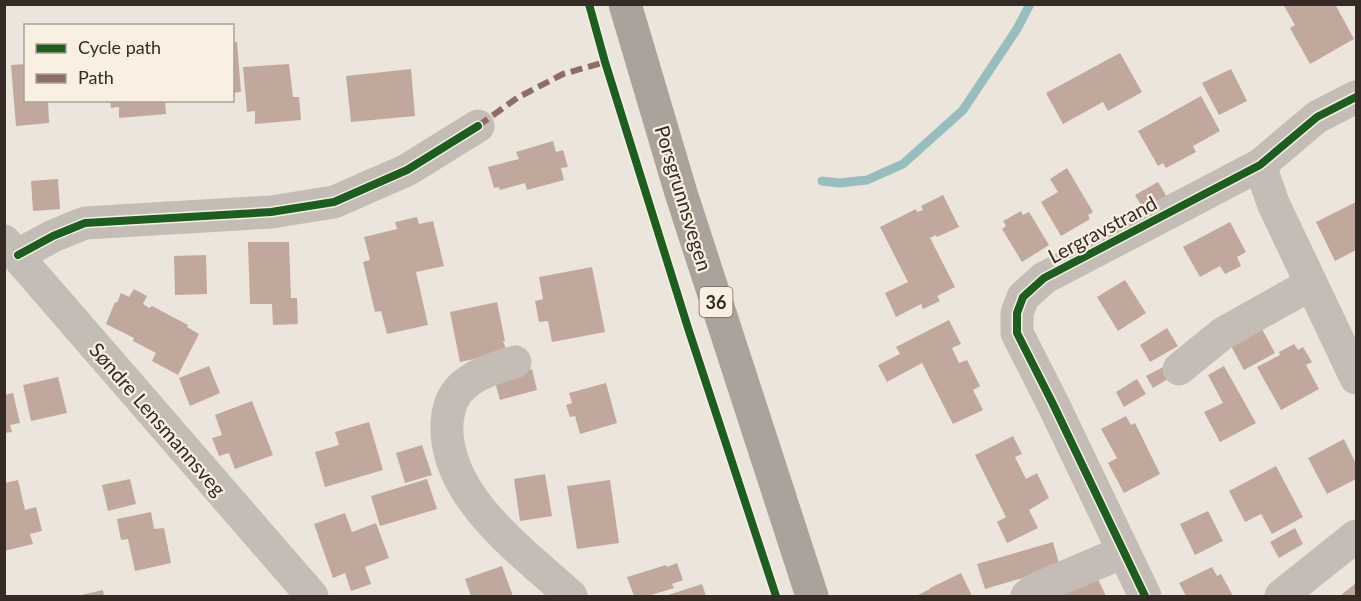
<svg xmlns="http://www.w3.org/2000/svg" width="1361" height="601" viewBox="0 0 1361 601" font-family="Lato,sans-serif">
	<style>
		.lines { fill: none; stroke-linecap: round; stroke-linejoin: round }
		.stream { stroke: #97bebe; stroke-width: 9 }
		.building { fill: #c1a89c }
		.minor { stroke: #c4bdb6; stroke-width: 33 }
		.highway { stroke: #aaa39c; stroke-width: 33 }
		.quiet { stroke: #8d6e63; stroke-width: 6; stroke-dasharray: 12 6; stroke-linecap: butt }
		.cycleway-casing { stroke: #faf0e2; stroke-width: 11 }
		.cycleway { stroke: #1b5e20; stroke-width: 8 }
		.labels { text-anchor: middle; dominant-baseline: central; stroke-width: 4.5; stroke-linejoin: round; paint-order: stroke }
		.shield { fill: #faf0e2; stroke: #70655d; stroke-width: 1.5 }
		.shield-label { font-size: 18px; font-weight: bold; fill: #352a24 }
		.street-label { font-size: 20px; fill: #352a24; stroke: #faf0e2 }
	</style>
	<rect width="100%" height="100%" fill="#ece5dc"/>
	<g class="lines">
		<polyline class="stream" points="822,181 839,183 867,180 903,164 963,110 1017,29 1030,4"/>
	</g>
	<g class="building">
		<polygon points="1283,4 1335,4 1354,39 1310,64 1290,28 1295,25"/>
		<polygon points="232,42 237,42 241,92 232,93"/>
		<polygon points="1120,53 1142,92 1108,111 1103,102 1063,124 1046,93"/>
		<polygon points="26,64 26,100 48,100 49,123 16,126 11,65"/>
		<polygon points="289,64 293,97 299,97 301,120 255,124 255,111 247,112 243,67"/>
		<polygon points="411,69 415,116 351,122 346,76"/>
		<polygon points="1231,69 1247,101 1219,115 1202,83"/>
		<polygon points="1201,96 1220,131 1193,146 1196,152 1166,168 1163,163 1158,166 1138,131"/>
		<polygon points="110,100 165,100 166,114 119,118 119,107 111,108"/>
		<polygon points="553,141 556,152 563,150 568,167 561,168 564,180 527,190 525,183 500,190 499,187 494,188 488,167 519,159 516,152"/>
		<polygon points="1067,168 1093,212 1088,215 1090,219 1061,236 1041,202 1058,192 1050,179"/>
		<polygon points="58,179 60,209 33,211 31,181"/>
		<polygon points="1158,182 1167,197 1144,210 1135,195"/>
		<polygon points="943,195 959,227 937,237 936,235 930,238 955,287 937,296 940,301 923,309 921,304 896,317 885,293 908,282 880,227 916,209 917,212 923,210 921,206"/>
		<polygon points="1356,202 1356,250 1335,261 1316,222"/>
		<polygon points="1021,211 1023,215 1029,212 1049,245 1022,262 1002,229 1006,226 1003,221"/>
		<polygon points="417,217 419,224 433,221 444,266 416,272 428,325 387,334 381,311 375,312 363,262 370,260 364,237 397,229 395,222"/>
		<polygon points="1230,222 1246,252 1237,257 1241,266 1225,274 1220,266 1200,277 1183,247"/>
		<polygon points="248,242 289,242 291,298 297,298 298,324 273,325 272,304 250,304"/>
		<polygon points="206,255 207,294 175,295 174,256"/>
		<polygon points="592,267 605,332 552,342 548,321 539,322 535,301 543,299 539,277"/>
		<polygon points="1125,280 1146,313 1118,331 1097,297"/>
		<polygon points="134,289 147,296 143,304 149,308 152,306 188,325 187,327 199,334 178,375 152,361 156,353 133,341 134,338 106,324 115,302 117,303 121,293 129,297"/>
		<polygon points="497,302 505,341 503,341 507,352 460,362 450,312"/>
		<polygon points="949,320 961,344 952,348 959,363 967,360 980,386 973,390 983,410 953,424 922,363 887,382 878,365 900,354 896,347"/>
		<polygon points="1167,328 1178,346 1150,362 1140,345"/>
		<polygon points="1262,329 1275,353 1244,370 1231,346"/>
		<polygon points="1294,344 1298,350 1303,347 1312,362 1306,365 1319,389 1281,410 1257,367 1280,355 1279,352"/>
		<polygon points="209,366 220,393 190,406 179,378"/>
		<polygon points="1165,366 1171,377 1153,388 1146,376"/>
		<polygon points="1224,366 1256,423 1220,442 1204,412 1223,403 1208,375"/>
		<polygon points="532,369 537,390 500,400 494,379"/>
		<polygon points="58,377 67,413 31,421 23,385"/>
		<polygon points="1137,379 1146,394 1124,407 1116,392"/>
		<polygon points="606,383 617,423 580,434 575,416 570,417 566,405 572,403 569,393"/>
		<polygon points="13,393 20,423 10,425 12,432 4,433 4,395"/>
		<polygon points="252,401 273,455 235,469 229,453 219,456 212,438 222,435 215,415"/>
		<polygon points="1126,416 1131,425 1135,423 1160,474 1124,493 1108,463 1117,458 1101,429"/>
		<polygon points="369,422 383,470 325,487 315,452 339,445 335,432"/>
		<polygon points="1013,436 1022,454 1015,457 1026,479 1037,473 1049,498 1029,510 1038,528 1007,543 997,522 1006,517 975,455"/>
		<polygon points="1344,439 1356,464 1356,479 1327,494 1308,458"/>
		<polygon points="422,445 432,475 405,483 396,453"/>
		<polygon points="1276,466 1303,517 1272,534 1261,514 1245,522 1229,491"/>
		<polygon points="545,474 552,516 520,521 514,479"/>
		<polygon points="130,479 136,504 108,511 102,485"/>
		<polygon points="427,479 437,509 380,526 371,496"/>
		<polygon points="18,480 25,510 36,507 42,531 30,534 33,544 4,551 4,483"/>
		<polygon points="610,480 619,543 577,549 567,486"/>
		<polygon points="1208,511 1223,541 1195,555 1180,524"/>
		<polygon points="151,512 154,529 164,528 171,563 135,571 128,539 121,540 117,519"/>
		<polygon points="345,513 352,532 376,523 389,558 365,567 371,584 351,591 345,573 333,578 314,524"/>
		<polygon points="1295,528 1303,544 1279,558 1270,542"/>
		<polygon points="1053,542 1060,567 985,589 977,564"/>
		<polygon points="677,563 683,580 672,584 674,588 648,596 634,596 627,577 666,565 667,567"/>
		<polygon points="502,566 513,596 471,596 465,579"/>
		<polygon points="1212,567 1217,576 1221,574 1233,596 1186,596 1179,583"/>
		<polygon points="1094,571 1106,596 1056,596"/>
		<polygon points="961,573 972,596 916,596 930,589 930,588"/>
		<polygon points="1356,583 1356,596 1343,596 1341,595"/>
		<polygon points="702,584 706,596 665,596"/>
		<polygon points="103,590 104,596 77,596"/>
	</g>
	<g class="lines">
		<g class="minor">
			<polyline points="1260,165 1273,203 1356,378"/>
			<polyline points="4,241 312,596"/>
			<polyline points="18,255 53,236 85,223 271,212 334,202 407,170 478,126"/>
			<path d="M515,362C498,367 480,372 465,384C452,394 448,408 447,423C443,496 524,553 571,596"/>
			<polyline points="1179,369 1222,334 1311,284"/>
			<polyline points="1027,596 1034,590 1123,552"/>
			<polyline points="1145,596 1053,404 1017,333 1017,313 1023,297 1044,278 1260,165 1317,117 1356,97"/>
			<polyline points="1281,596 1356,536"/>
		</g>
		<polyline class="highway" points="625,4 681,193 812,596"/>
		<polyline class="quiet" points="478,126 517,98 563,74 605,62"/>
		<g class="cycleway-casing">
			<g id="cycleway">
				<polyline points="589,4 605,62 688,328 776,596"/>
				<polyline points="18,255 53,236 85,223 271,212 334,202 407,170 478,126"/>
				<polyline points="1145,596 1053,404 1017,333 1017,313 1023,297 1044,278 1260,165 1317,117 1356,97"/>
			</g>
		</g>
		<use href="#cycleway" class="cycleway"/>
	</g>
	<g class="labels">
		<rect class="shield" x="699.5" y="287" width="33" height="30" rx="4.5"/>
		<g class="shield-label">
			<text x="716" y="302">36</text>
		</g>
		<g class="street-label">
			<text transform="translate(684 198) rotate(73)">Porsgrunnsvegen</text>
			<text transform="translate(1102 229) rotate(-28)">Lergravstrand</text>
			<text transform="translate(158 419) rotate(49)">Søndre Lensmannsveg</text>
		</g>
	</g>
	<rect width="1361" height="601" fill="none" stroke="#352a24" stroke-width="12"/>
	<rect x="24" y="24" width="210" height="78" fill="#faf0e2" stroke="#aba196" stroke-width="1.5"/>
	<rect x="36" y="44" width="30" height="9" fill="#1b5e20" stroke="#aba196" stroke-width="1.5"/>
	<text x="78" y="54" font-size="18" fill="#352a24">Cycle path</text>
	<rect x="36" y="74" width="30" height="9" fill="#8d6e63" stroke="#aba196" stroke-width="1.5"/>
	<text x="78" y="84" font-size="18" fill="#352a24">Path</text>
</svg>
